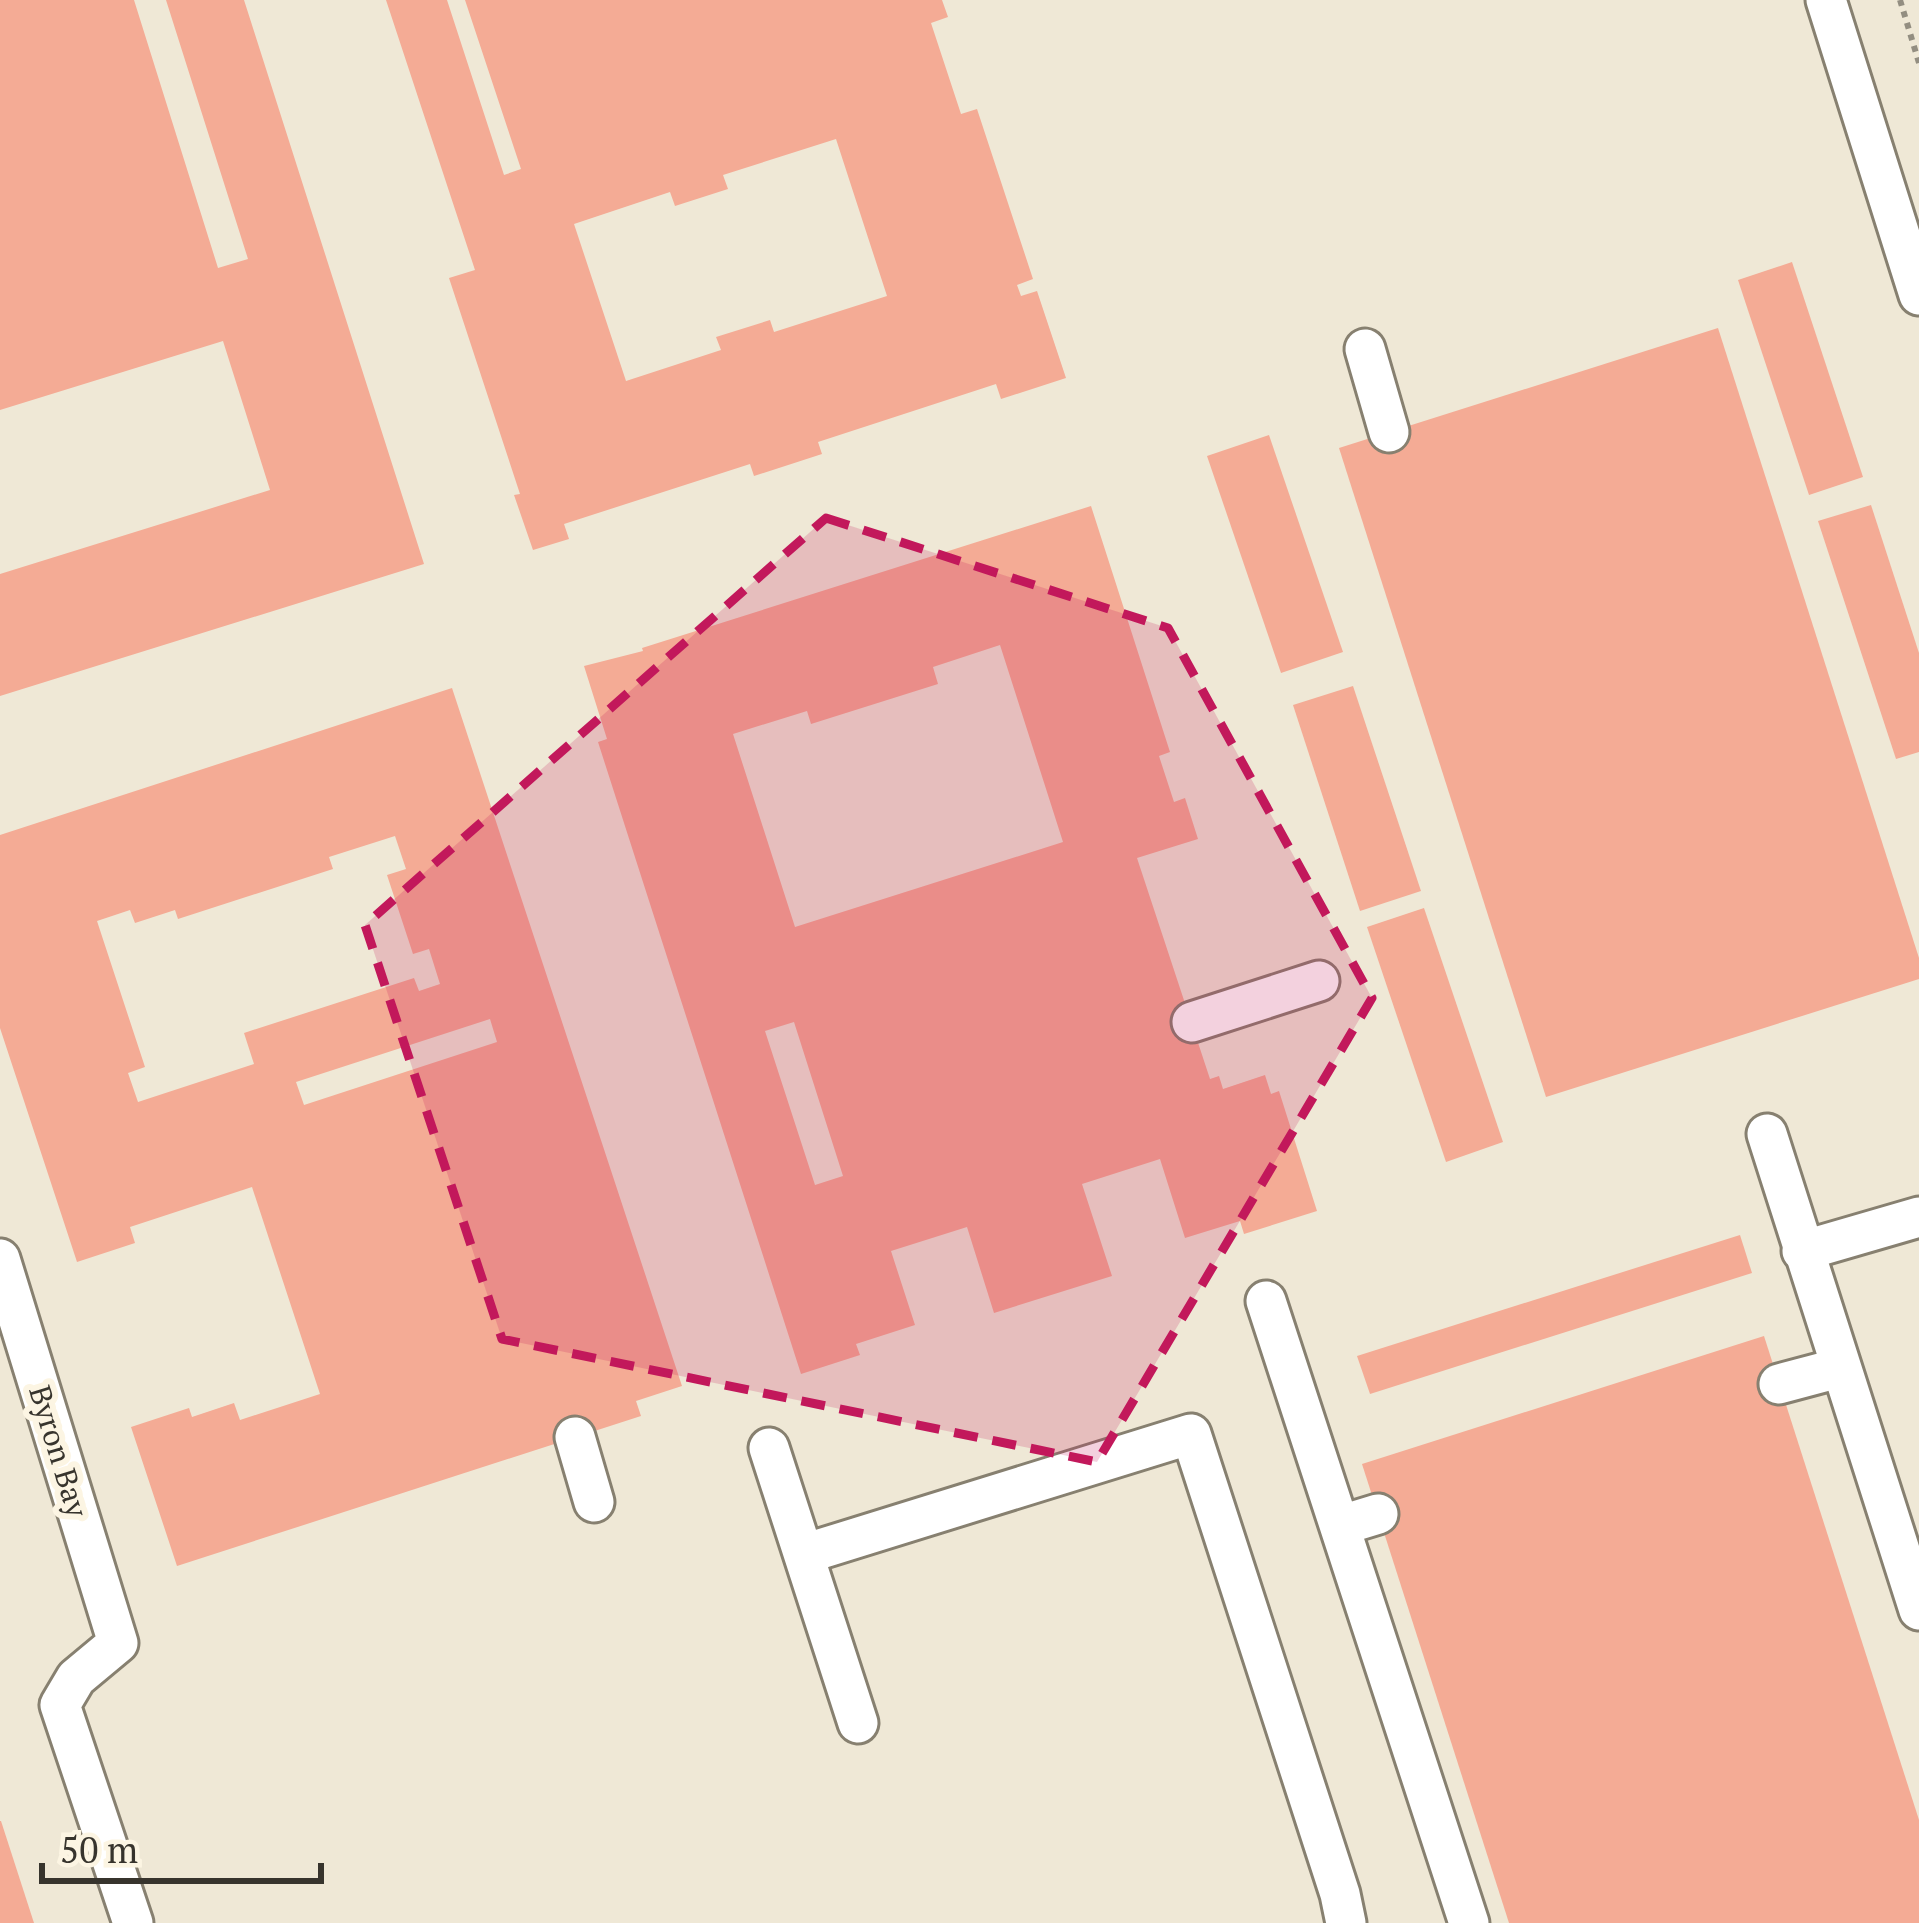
<svg xmlns="http://www.w3.org/2000/svg" width="1919" height="1923" viewBox="0 0 1919 1923" font-family="'PT Serif',serif">
	<style>
		.building { fill: #f4ab95; fill-rule: evenodd }
		.lines { fill: none; stroke-linecap: round; stroke-linejoin: round }
		.minor-casing { stroke: #878070; stroke-width: 45 }
		.path { stroke: #938e81; stroke-width: 6; stroke-dasharray: 6 6; stroke-linecap: butt }
		.minor { stroke: #fff; stroke-width: 39 }
		.marked { fill: #c2185b; fill-opacity: 0.2; stroke: #c2185b; stroke-width: 9; stroke-dasharray: 24 15; stroke-linejoin: round }
		.labels { text-anchor: middle; dominant-baseline: central; stroke-width: 12; stroke-linejoin: round; paint-order: stroke }
		.street-label { font-size: 30px; fill: #37342d; stroke: #fcf5e3 }
	</style>
	<rect width="100%" height="100%" fill="#efe8d6"/>
	<g class="building">
		<polygon points="0,0 134,0 218,268 248,259 166,0 244,0 424,564 0,696 0,574 270,490 223,341 0,410"/>
		<path d="M386,0H447L504,175L521,169L465,0H942L948,17L931,23L961,114L977,109L1033,279L1017,285L1021,296L1037,291L1066,378L1001,399L996,384L818,442L822,454L754,476L750,464L564,524L569,539L533,550L514,495L520,494L449,278L475,270ZM836,139L887,296L774,332L770,320L716,337L721,350L626,381L574,224L670,192L675,206L728,189L723,175Z"/>
		<polygon points="1792,262 1863,477 1809,495 1738,280"/>
		<polygon points="1718,328 1919,958 1919,979 1546,1097 1339,448"/>
		<polygon points="1269,435 1343,652 1281,673 1207,456"/>
		<polygon points="1871,505 1919,653 1919,752 1896,759 1818,521"/>
		<path d="M1091,506L1170,752L1159,756L1174,802L1185,798L1198,839L1137,858L1210,1079L1219,1076L1223,1089L1265,1075L1271,1094L1279,1091L1317,1211L1244,1234L1240,1221L1185,1238L1160,1159L1082,1184L1112,1276L994,1313L967,1227L891,1251L915,1325L856,1344L860,1355L801,1374L598,742L607,739L584,666L643,651L642,648ZM1000,645L1063,842L795,927L733,734L807,711L811,724L938,684L933,667ZM794,1022L843,1176L815,1185L765,1031Z"/>
		<polygon points="1353,686 1421,891 1360,911 1293,705"/>
		<path d="M452,688L682,1386L636,1401L641,1416L177,1566L131,1427L189,1408L192,1417L234,1403L240,1420L320,1394L252,1187L130,1227L135,1243L77,1262L0,1028V835ZM395,836L406,869L387,875L413,954L429,949L440,984L419,991L414,978L244,1033L254,1064L138,1102L128,1073L145,1067L97,921L130,910L135,923L175,910L178,919L333,869L329,857ZM490,1019L497,1042L304,1105L296,1082Z"/>
		<polygon points="1424,908 1503,1142 1446,1162 1367,927"/>
		<polygon points="1740,1235 1752,1273 1370,1394 1357,1356"/>
		<polygon points="1764,1336 1919,1820 1919,1923 1509,1923 1362,1464"/>
		<polygon points="0,1821 1,1821 34,1923 0,1923"/>
	</g>
	<g class="lines">
		<g class="minor-casing">
			<g id="minor">
				<polyline points="1826,0 1919,295"/>
				<polyline points="1365,349 1389,432"/>
				<polyline points="1192,1022 1319,981"/>
				<polyline points="1767,1134 1919,1610"/>
				<polyline points="1802,1251 1919,1217"/>
				<polyline points="0,1259 118,1643 76,1678 60,1705 133,1923"/>
				<polyline points="1266,1301 1469,1923"/>
				<polyline points="1779,1384 1839,1368"/>
				<polyline points="575,1437 594,1502"/>
				<polyline points="769,1448 858,1723"/>
				<polyline points="1342,1525 1378,1514"/>
				<polyline points="804,1554 1191,1434 1340,1894 1346,1923"/>
			</g>
		</g>
		<polyline class="path" points="1900,0 1919,63"/>
		<use href="#minor" class="minor"/>
	</g>
	<path class="marked" d="M826,518L1168,628L1372,998L1097,1462L502,1339L365,925Z"/>
	<g class="labels">
		<g class="street-label">
			<text transform="translate(59 1451) rotate(73)">Byron Bay</text>
		</g>
	</g>
	<path d="M42 1863v18h279v-18" fill="none" stroke="#37342d" stroke-width="6"/>
	<text x="60" y="1863" font-size="36" fill="#37342d" stroke="#fcf5e3" stroke-width="9" paint-order="stroke">50 m</text>
</svg>
